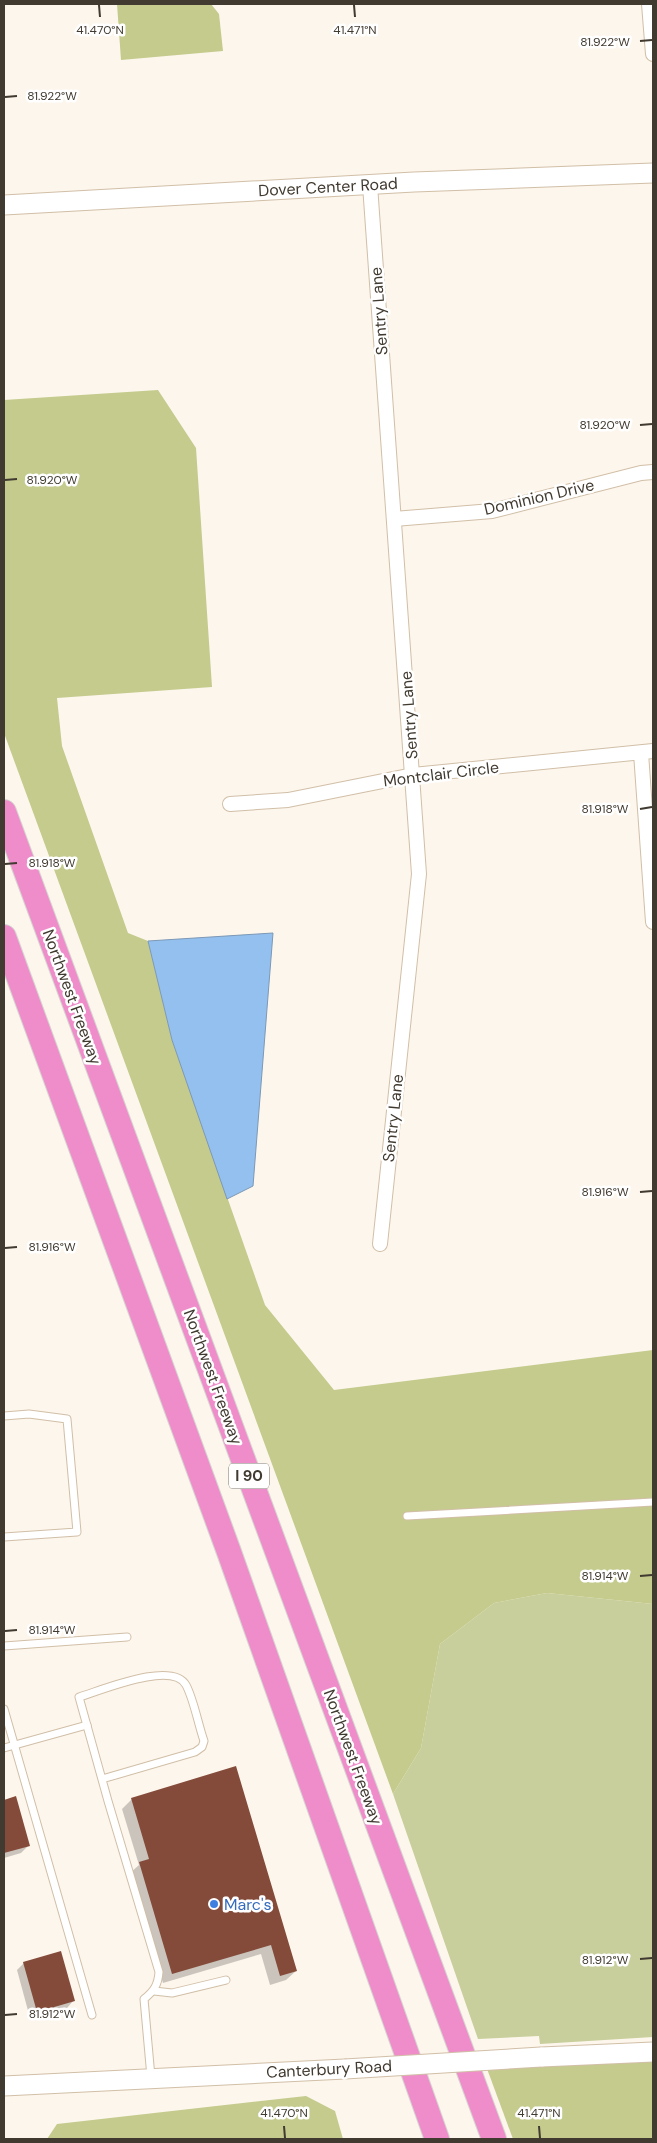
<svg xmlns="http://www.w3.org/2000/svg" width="657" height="2143" viewBox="0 0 657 2143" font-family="'DM Sans',sans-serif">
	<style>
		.green { fill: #c8cf9c }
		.forest { fill: #c4cb8d }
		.water { fill: #94c0f0; stroke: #7b98b6 }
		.shadow { fill: #0003 }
		.building { fill: #844b3a }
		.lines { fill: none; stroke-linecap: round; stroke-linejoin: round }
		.lane-casing { stroke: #d1bfa7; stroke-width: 9 }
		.street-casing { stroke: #d1bfa7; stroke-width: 16 }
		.secondary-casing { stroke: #d1bfa7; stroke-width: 21 }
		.highway-casing { stroke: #d5d4d1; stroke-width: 26 }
		.lane { stroke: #fff; stroke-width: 7 }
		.street { stroke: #fff; stroke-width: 14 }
		.secondary { stroke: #fff; stroke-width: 19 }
		.highway { stroke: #ef8dca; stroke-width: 24 }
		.secondary-bridge-casing { stroke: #d1bfa7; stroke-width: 21; stroke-linecap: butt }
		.secondary-bridge { stroke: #fff; stroke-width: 19 }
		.ticks { fill: none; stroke: #413a30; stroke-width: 2 }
		.shop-dot { fill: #3f7fe0; stroke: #fff; stroke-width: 2 }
		.labels { text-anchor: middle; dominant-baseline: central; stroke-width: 5; stroke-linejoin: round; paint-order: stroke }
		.shield { fill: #fff; stroke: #7a756e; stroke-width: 1 }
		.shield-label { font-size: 15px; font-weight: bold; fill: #413a30 }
		.street-label { font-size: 16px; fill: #413a30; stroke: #fff }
		.shop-label { font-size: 16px; fill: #366cbe; stroke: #fff; text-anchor: start }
		.ticks-label { font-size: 12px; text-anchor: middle; fill: #413a30; stroke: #fff; stroke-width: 5; stroke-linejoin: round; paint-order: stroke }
	</style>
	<rect width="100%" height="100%" fill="#fdf6ec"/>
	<polygon class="green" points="547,1593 653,1604 653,2037 540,2044 539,2036 478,2039 393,1794 421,1748 440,1644 494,1603"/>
	<g class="forest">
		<polygon points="117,4 211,4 219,14 223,51 121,60"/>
		<polygon points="158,390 196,448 212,687 57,698 62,746 128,933 148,941 172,1040 265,1305 334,1390 653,1350 653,1604 547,1593 494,1603 440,1644 421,1748 393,1794 4,733 4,400"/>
		<polygon points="653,2055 653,2139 513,2139 486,2066"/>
		<polygon points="306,2096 335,2111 343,2139 47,2139 57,2124"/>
	</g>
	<polygon class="water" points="273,933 253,1186 227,1199 172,1040 148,941"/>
	<g class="shadow">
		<polygon points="15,1798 28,1846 21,1853 4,1858 4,1801"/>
		<polygon points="132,1799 296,1971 286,1980 270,1985 261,1954 163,1983 130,1873 139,1865 122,1809"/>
		<polygon points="24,1963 74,2000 67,2008 30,2018 17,1970"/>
	</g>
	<g class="building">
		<polygon points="236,1766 297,1971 280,1976 271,1945 172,1974 139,1862 149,1859 131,1798"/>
		<polygon points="16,1796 30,1846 4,1853 4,1800"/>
		<polygon points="61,1951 75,2001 37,2012 23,1962"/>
	</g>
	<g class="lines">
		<g class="lane-casing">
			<g id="lane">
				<polyline points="4,1416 29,1414 67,1419 77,1532 4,1537"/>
				<polyline points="407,1516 653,1502"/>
				<polyline points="4,1646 127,1637"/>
				<polyline points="4,1709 92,2015"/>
				<polyline points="4,1748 87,1725"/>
				<path d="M102,1779L195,1752L202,1747L204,1741C198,1724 194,1700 186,1685C172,1660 100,1691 79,1697L108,1801L159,1972C158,1985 154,1991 144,1999L151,2077"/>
				<polyline points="154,1991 172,1993 226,1980"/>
			</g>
		</g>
		<g class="street-casing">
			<g id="street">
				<polyline points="649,4 653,54"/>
				<polyline points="370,185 419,874 380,1244"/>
				<polyline points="394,519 492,511 641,473 653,472"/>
				<polyline points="641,753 653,922"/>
				<polyline points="230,804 288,800 413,775 653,751"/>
			</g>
		</g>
		<g class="secondary-casing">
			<g id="secondary">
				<polyline points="4,205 414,182 653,173"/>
				<polyline points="541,2057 653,2052"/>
				<polyline points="4,2086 345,2069"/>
			</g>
		</g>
		<g class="highway-casing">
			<g id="highway">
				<polyline points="4,812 494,2139"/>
				<polyline points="4,937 229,1552 437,2139"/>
			</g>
		</g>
		<use href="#lane" class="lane"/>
		<use href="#street" class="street"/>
		<use href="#secondary" class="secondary"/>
		<use href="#highway" class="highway"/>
		<g class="secondary-bridge-casing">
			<polyline id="secondary-bridge" points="345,2069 541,2057"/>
		</g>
		<use href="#secondary-bridge" class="secondary-bridge"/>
	</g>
	<path class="ticks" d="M99,5L100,17M354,5L355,17M640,41L652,40M5,97L17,96M640,425L652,424M5,480L17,479M640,809L652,807M5,864L17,863M640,1192L652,1191M5,1248L17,1247M640,1576L652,1575M5,1631L17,1630M640,1959L652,1958M5,2015L17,2014M284,2126L285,2138M539,2126L540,2138"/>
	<circle class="shop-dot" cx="214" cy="1904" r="5"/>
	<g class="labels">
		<rect class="shield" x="229" y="1463.5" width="40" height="25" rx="4"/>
		<g class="shield-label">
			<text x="249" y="1476">I 90</text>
		</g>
		<g class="street-label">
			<text transform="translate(328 187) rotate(-3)">Dover Center Road</text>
			<text transform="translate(379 311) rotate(-94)">Sentry Lane</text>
			<text transform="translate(539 497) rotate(-13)">Dominion Drive</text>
			<text transform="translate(409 715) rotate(-94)">Sentry Lane</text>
			<text transform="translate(441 774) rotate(-7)">Montclair Circle</text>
			<text transform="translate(72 997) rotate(70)">Northwest Freeway</text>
			<text transform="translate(393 1118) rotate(-84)">Sentry Lane</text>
			<text transform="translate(213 1377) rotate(70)">Northwest Freeway</text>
			<text transform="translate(353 1757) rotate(70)">Northwest Freeway</text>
			<text transform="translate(329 2069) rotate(-3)">Canterbury Road</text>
		</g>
		<g class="shop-label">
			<text x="224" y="1904">Marc's</text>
		</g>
	</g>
	<g class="ticks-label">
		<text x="100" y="34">41.470°N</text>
		<text x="355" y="34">41.471°N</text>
		<text x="605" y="46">81.922°W</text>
		<text x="52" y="100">81.922°W</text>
		<text x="605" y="429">81.920°W</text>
		<text x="52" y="484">81.920°W</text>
		<text x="605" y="813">81.918°W</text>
		<text x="52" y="867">81.918°W</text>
		<text x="605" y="1196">81.916°W</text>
		<text x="52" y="1251">81.916°W</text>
		<text x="605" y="1580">81.914°W</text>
		<text x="52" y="1634">81.914°W</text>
		<text x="605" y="1964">81.912°W</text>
		<text x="52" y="2018">81.912°W</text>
		<text x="284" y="2117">41.470°N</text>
		<text x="539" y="2117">41.471°N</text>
	</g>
	<rect width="657" height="2143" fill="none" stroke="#413a30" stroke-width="10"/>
</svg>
